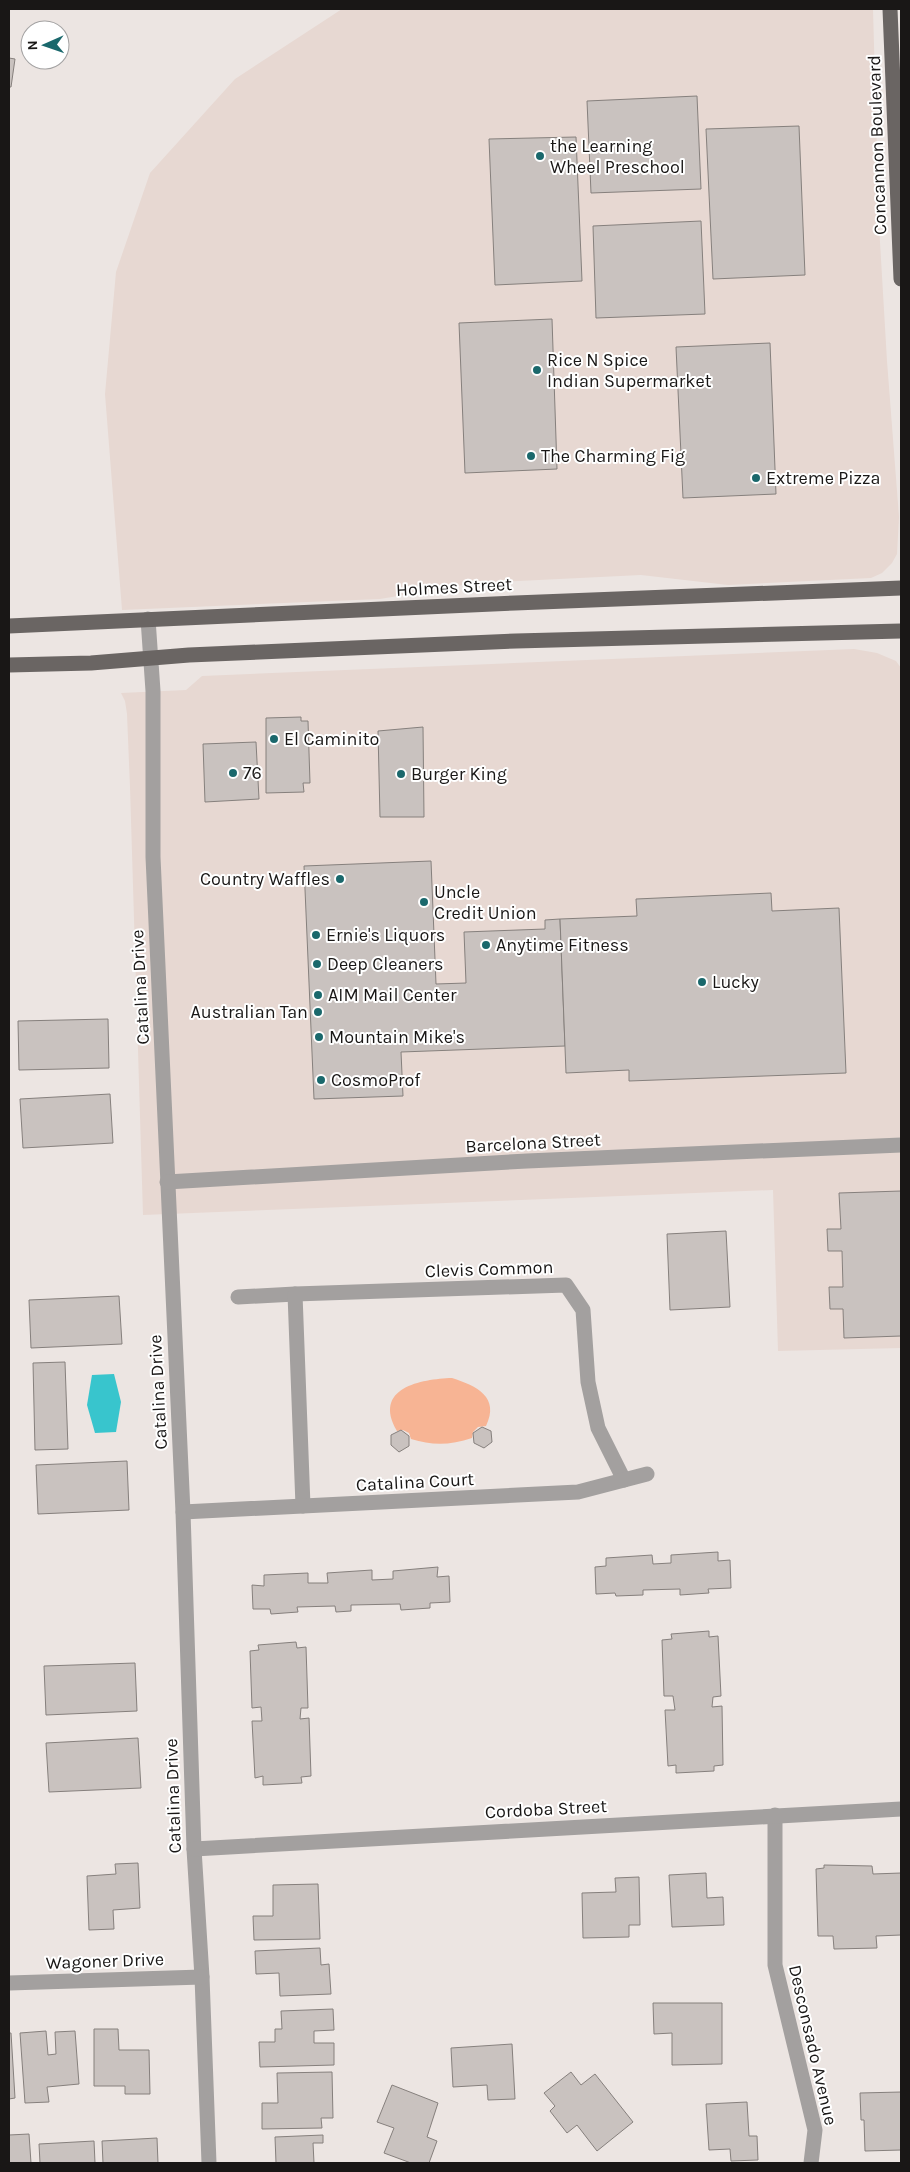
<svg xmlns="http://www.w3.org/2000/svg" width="910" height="2172" viewBox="0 0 910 2172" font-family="Karla,sans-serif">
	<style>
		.built { fill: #e7d8d2 }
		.green { fill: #f7b494 }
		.water { fill: #38c5cd }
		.building { fill: #c9c2bf; stroke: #86807d }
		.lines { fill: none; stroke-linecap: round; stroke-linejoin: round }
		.minor { stroke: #a3a09f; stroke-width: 15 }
		.major { stroke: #6a6563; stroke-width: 15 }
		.poi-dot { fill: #1a686c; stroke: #fff; stroke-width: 2 }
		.labels { text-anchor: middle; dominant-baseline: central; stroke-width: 4; stroke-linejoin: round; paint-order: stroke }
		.street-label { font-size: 18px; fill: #191716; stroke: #fff }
		.poi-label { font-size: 18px; fill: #191716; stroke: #fff; text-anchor: start }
	</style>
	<rect width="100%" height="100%" fill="#ece5e2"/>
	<g class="built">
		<polygon points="342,9 873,9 879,225 887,361 899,517 897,554 892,563 882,573 871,578 728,585 641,575 475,583 380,599 122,610 105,394 116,272 150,173 235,79"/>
		<polygon points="854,649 877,653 896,661 901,668 901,1348 778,1351 773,1190 143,1215 130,787 127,714 125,701 121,693 186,690 202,676"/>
	</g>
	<path class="green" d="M452,1378C477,1386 500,1397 486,1426L478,1427L473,1432L472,1438C451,1445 433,1446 411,1439L409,1433L403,1430L397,1431C372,1388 421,1379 452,1378Z"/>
	<polygon class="water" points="114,1374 121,1402 116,1432 95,1433 87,1405 92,1375"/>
	<g class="building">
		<polygon points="9,58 15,59 11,87 9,87"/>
		<polygon points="697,96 701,189 591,193 587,101"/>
		<polygon points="799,126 805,275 713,279 706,129"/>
		<polygon points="576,137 582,281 495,285 489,139"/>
		<polygon points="701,221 705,314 596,318 593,226"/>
		<polygon points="552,319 557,469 465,473 459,323"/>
		<polygon points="770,343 776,494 683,498 676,347"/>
		<polygon points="301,717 301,721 308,721 310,783 303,783 304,792 266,793 266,718"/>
		<polygon points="423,727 424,817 380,817 378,731"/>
		<polygon points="256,742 259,799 205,802 203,744"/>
		<polygon points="431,861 436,984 466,983 464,932 545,929 545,920 560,919 565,1046 401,1052 403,1096 314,1099 304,866"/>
		<polygon points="771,893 772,911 839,908 846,1073 629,1081 629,1070 566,1073 560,919 637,916 636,899"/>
		<polygon points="108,1019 109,1068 19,1070 18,1021"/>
		<polygon points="110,1094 113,1143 23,1148 20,1099"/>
		<polygon points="901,1191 901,1336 844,1338 843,1309 830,1309 829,1287 843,1287 842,1251 828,1251 827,1229 841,1229 839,1193"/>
		<polygon points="726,1231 730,1307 670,1310 667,1234"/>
		<polygon points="119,1296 122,1344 31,1348 29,1300"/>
		<polygon points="65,1362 68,1449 35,1450 33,1363"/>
		<polygon points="482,1427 491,1431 492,1442 484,1448 474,1443 473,1433"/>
		<polygon points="401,1430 409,1436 409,1446 399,1452 391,1445 391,1435"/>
		<polygon points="127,1461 129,1510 38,1514 36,1465"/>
		<polygon points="718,1552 718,1561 730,1560 731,1588 708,1589 709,1593 680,1595 680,1589 643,1590 643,1595 616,1596 615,1593 596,1594 595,1567 606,1566 606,1558 652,1555 653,1564 671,1563 671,1555"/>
		<polygon points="438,1567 437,1577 449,1576 450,1602 430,1603 430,1608 401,1610 400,1604 351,1605 351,1611 336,1612 335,1606 297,1607 298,1612 271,1614 270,1609 253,1609 252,1585 264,1586 264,1575 308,1573 308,1583 328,1583 327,1573 372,1570 372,1580 393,1579 393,1571"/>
		<polygon points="709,1631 709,1637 718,1636 721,1696 713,1697 712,1707 722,1706 723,1765 714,1766 714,1771 676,1773 676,1765 668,1766 665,1710 675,1710 673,1696 664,1696 662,1640 672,1639 671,1634"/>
		<polygon points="296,1642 297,1648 306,1647 308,1708 301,1708 300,1719 309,1718 311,1776 301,1777 302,1783 263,1785 263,1776 255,1778 252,1721 262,1721 261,1707 252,1708 250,1651 259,1650 258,1645"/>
		<polygon points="135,1663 137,1711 46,1715 44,1666"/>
		<polygon points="138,1738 141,1788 49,1792 46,1743"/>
		<polygon points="138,1863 140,1908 113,1910 114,1929 89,1930 87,1876 116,1874 115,1864"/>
		<polygon points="824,1865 872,1866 873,1874 901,1873 901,1935 876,1936 877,1948 834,1949 833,1936 818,1936 816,1869 824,1868"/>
		<polygon points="706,1873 707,1898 723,1897 724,1925 672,1927 669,1875"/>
		<polygon points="639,1877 640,1925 629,1925 629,1937 583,1938 582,1893 616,1892 615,1878"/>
		<polygon points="318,1884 320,1939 254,1940 253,1916 273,1916 273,1885"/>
		<polygon points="320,1948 321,1965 329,1964 331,1994 280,1996 279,1973 256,1974 255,1951"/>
		<polygon points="653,2003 722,2003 722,2064 672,2065 672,2033 654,2034"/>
		<polygon points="333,2009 334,2030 314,2031 314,2043 334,2043 334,2065 260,2067 259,2042 275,2042 275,2029 282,2029 281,2011"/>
		<polygon points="94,2029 118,2029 119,2050 149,2050 150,2094 125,2094 125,2086 94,2086"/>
		<polygon points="46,2031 48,2055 56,2054 55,2032 75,2031 79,2084 47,2087 49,2102 25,2103 20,2033"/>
		<polygon points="9,2033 11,2033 15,2098 9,2099"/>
		<polygon points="512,2044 515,2099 488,2100 487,2085 453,2087 451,2048"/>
		<polygon points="332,2072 333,2118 321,2118 322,2128 262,2129 262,2103 278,2103 277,2073"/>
		<polygon points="571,2072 581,2085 595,2074 633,2122 597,2151 577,2125 567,2133 550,2111 555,2106 544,2093"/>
		<polygon points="392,2085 438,2103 427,2137 437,2141 429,2163 411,2163 384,2153 394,2128 377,2122"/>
		<polygon points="901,2092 901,2150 865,2151 864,2120 861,2120 860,2093"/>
		<polygon points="747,2102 749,2136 757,2136 758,2160 731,2161 730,2149 709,2150 706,2104"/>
		<polygon points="29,2134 31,2163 9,2163 9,2135"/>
		<polygon points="323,2135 323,2143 313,2143 314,2163 276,2163 275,2137"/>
		<polygon points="157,2138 158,2163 103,2163 102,2141"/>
		<polygon points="94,2141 95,2163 40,2163 39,2144"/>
	</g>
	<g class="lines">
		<g class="minor">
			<polyline points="148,619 153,691 153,857 183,1512 194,1849 202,1977 209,2163"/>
			<polyline points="167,1182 527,1161 901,1145"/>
			<polyline points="238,1297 295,1294"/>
			<polyline points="303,1506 295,1294 566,1285 583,1310 588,1382 598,1428 624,1480"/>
			<polyline points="183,1512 578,1492 647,1474"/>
			<polyline points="775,1815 775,1965 815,2130 811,2163"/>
			<polyline points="194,1849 901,1809"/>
			<polyline points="9,1983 202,1977"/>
		</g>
		<g class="major">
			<polyline points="890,9 901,279"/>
			<polyline points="9,626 515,603 901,588"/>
			<polyline points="9,665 91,663 189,655 516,641 901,631"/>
		</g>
	</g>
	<g class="poi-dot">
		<circle cx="540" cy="156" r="5"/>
		<circle cx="537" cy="370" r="5"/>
		<circle cx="531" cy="456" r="5"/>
		<circle cx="756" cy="478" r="5"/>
		<circle cx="274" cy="739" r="5"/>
		<circle cx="233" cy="773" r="5"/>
		<circle cx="401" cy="774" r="5"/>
		<circle cx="340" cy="879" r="5"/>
		<circle cx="424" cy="902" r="5"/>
		<circle cx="316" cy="935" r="5"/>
		<circle cx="486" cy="945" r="5"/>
		<circle cx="317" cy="964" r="5"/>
		<circle cx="702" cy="982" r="5"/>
		<circle cx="318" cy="995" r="5"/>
		<circle cx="318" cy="1012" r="5"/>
		<circle cx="319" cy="1037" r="5"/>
		<circle cx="321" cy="1080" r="5"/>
	</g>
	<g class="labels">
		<g class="street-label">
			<text transform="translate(877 145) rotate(-92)">Concannon Boulevard</text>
			<text transform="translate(454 587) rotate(-3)">Holmes Street</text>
			<text transform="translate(140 987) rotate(-93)">Catalina Drive</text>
			<text transform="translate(533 1143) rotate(-3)">Barcelona Street</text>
			<text transform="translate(489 1269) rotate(-2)">Clevis Common</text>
			<text transform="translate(158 1392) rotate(-93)">Catalina Drive</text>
			<text transform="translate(415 1482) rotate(-3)">Catalina Court</text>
			<text transform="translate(173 1796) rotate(-92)">Catalina Drive</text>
			<text transform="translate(546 1809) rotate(-3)">Cordoba Street</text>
			<text transform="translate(105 1961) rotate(-2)">Wagoner Drive</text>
			<text transform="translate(813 2045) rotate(77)">Desconsado Avenue</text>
		</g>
		<g class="poi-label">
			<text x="550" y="146">the Learning<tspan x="550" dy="21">Wheel Preschool</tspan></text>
			<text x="547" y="360">Rice N Spice<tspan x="547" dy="21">Indian Supermarket</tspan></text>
			<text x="541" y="456">The Charming Fig</text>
			<text x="766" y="478">Extreme Pizza</text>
			<text x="284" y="739">El Caminito</text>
			<text x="243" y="773">76</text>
			<text x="411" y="774">Burger King</text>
			<text x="330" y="879" text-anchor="end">Country Waffles</text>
			<text x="434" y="892">Uncle<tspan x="434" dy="21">Credit Union</tspan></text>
			<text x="326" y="935">Ernie's Liquors</text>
			<text x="496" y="945">Anytime Fitness</text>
			<text x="327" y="964">Deep Cleaners</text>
			<text x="712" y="982">Lucky</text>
			<text x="328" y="995">AIM Mail Center</text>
			<text x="308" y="1012" text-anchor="end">Australian Tan</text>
			<text x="329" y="1037">Mountain Mike's</text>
			<text x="331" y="1080">CosmoProf</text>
		</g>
	</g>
	<rect width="910" height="2172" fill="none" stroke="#191716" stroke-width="20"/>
	<g transform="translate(45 45) rotate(268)"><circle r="24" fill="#ffffff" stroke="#a3a2a2"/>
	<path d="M0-4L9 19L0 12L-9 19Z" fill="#1a686c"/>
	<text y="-8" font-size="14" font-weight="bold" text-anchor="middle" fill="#191716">N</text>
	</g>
</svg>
